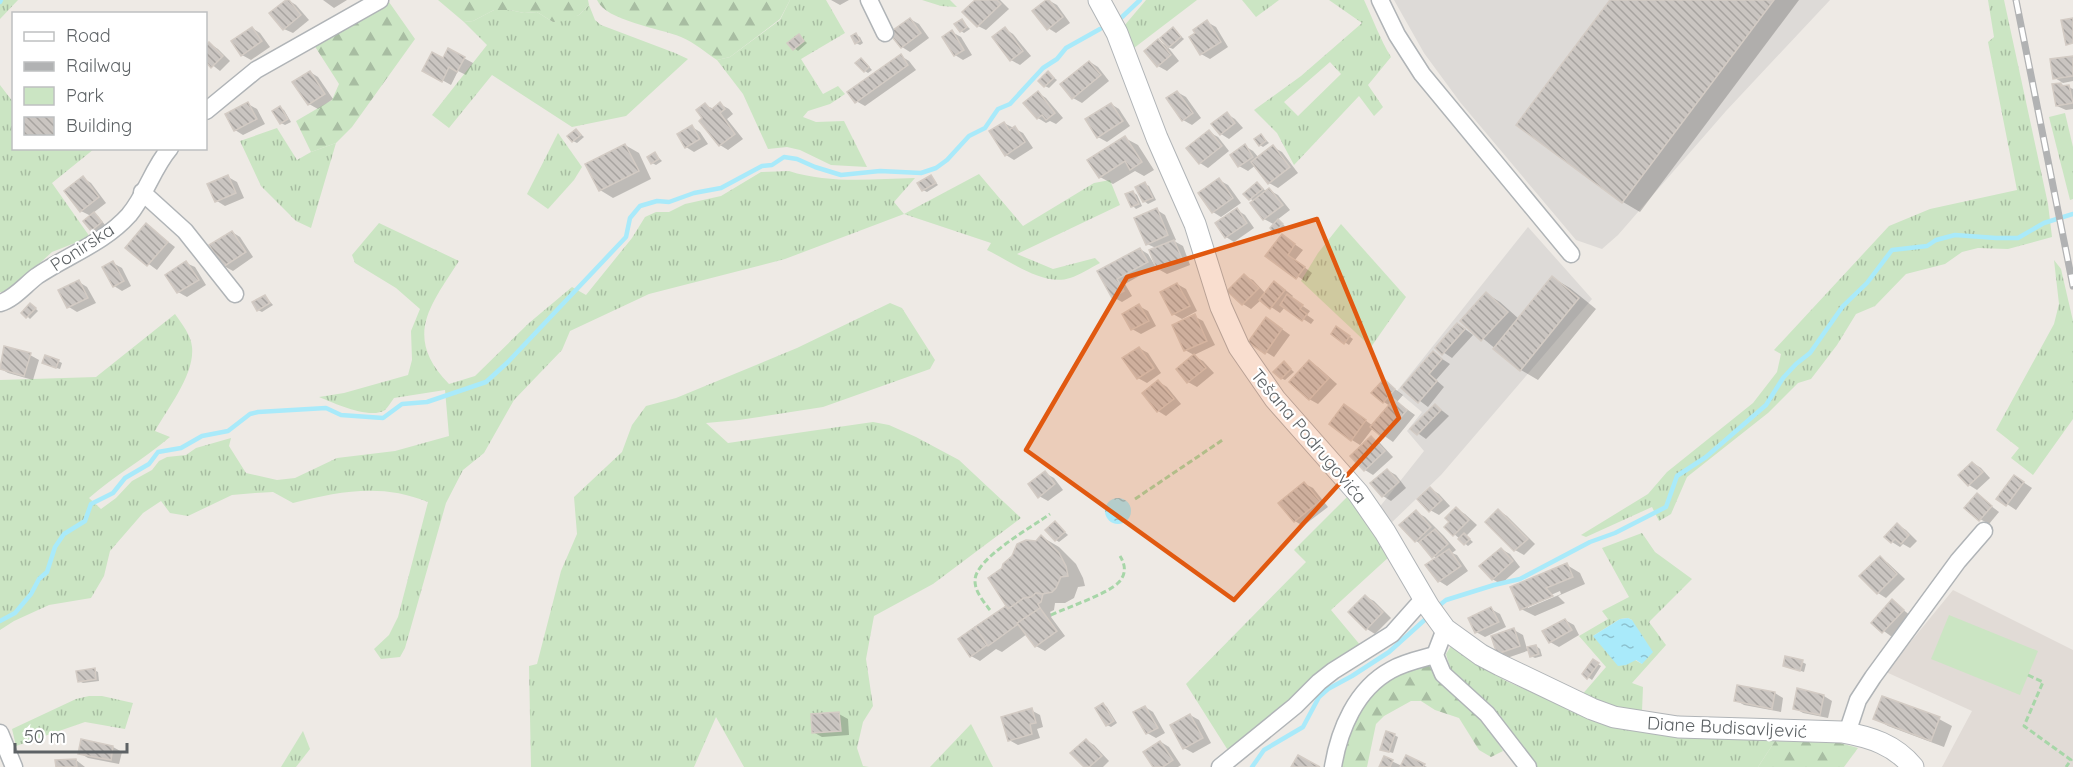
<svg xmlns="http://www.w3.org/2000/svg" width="2073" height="767" viewBox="0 0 2073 767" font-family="Quicksand,sans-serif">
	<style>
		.industrial { fill: #dddad7 }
		.education { fill: #e1dbd6 }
		.grass { fill: url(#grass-tufts); fill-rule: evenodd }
		.forest { fill: url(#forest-firs) }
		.park { fill: #cbe5c3 }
		.water { fill: url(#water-ripples) }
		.shadow { fill: #0003; fill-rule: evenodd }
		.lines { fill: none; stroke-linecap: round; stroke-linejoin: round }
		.stream { stroke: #a9eafa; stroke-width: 4.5 }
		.building { fill: url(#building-back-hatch); stroke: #d3cbc4; stroke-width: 1.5 }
		.minor-casing { stroke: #b0b4b7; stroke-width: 19 }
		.tertiary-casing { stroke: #b0b4b7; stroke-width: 23 }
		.path { stroke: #a7d6a8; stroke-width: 3; stroke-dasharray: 6 3; stroke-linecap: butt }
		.minor { stroke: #fff; stroke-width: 16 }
		.tertiary { stroke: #fff; stroke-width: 21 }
		.rail-casing { stroke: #b1b2b3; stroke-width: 7 }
		.rail { stroke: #fff; stroke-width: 4.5; stroke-dasharray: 14; stroke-linecap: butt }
		.marked { fill: #e15910; fill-opacity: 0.2; stroke: #e15910; stroke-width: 4.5; stroke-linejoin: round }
		.labels { text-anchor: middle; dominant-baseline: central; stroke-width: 4.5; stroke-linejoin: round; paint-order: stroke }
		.street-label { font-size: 18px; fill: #5d6265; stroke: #fff }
	</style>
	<defs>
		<pattern id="grass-tufts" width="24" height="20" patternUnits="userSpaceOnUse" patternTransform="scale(1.5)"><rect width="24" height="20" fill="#cbe5c3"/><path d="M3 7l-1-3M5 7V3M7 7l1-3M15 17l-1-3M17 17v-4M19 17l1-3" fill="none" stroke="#a8bda2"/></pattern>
		<pattern id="forest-firs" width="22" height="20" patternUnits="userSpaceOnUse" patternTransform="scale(1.5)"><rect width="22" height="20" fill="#cbe5c3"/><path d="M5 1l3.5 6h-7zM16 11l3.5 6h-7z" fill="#a8bda2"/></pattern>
		<pattern id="water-ripples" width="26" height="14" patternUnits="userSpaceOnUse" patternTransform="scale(1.5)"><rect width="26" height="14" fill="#a9eafa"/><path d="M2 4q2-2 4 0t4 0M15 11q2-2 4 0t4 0" fill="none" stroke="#8dc1ce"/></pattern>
		<pattern id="building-back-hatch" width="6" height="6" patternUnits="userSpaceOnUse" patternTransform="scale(1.5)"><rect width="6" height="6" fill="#cac5c1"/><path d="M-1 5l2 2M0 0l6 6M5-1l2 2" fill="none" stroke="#a7a3a0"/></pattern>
	</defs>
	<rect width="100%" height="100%" fill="#eeeae5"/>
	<g class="industrial">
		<polygon points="1394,0 1830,0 1726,111 1618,235 1602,249 1576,240 1460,102 1424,53"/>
		<polygon points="1528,227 1592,299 1441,475 1388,526 1378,509 1424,451 1407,431 1422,412 1397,391"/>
	</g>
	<polygon class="education" points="1953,590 2073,650 2073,767 1942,767 1972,711 1886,672"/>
	<g class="grass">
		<polygon points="0,0 18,0 0,19"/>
		<polygon points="790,0 826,0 845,33 801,59 823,94 838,86 845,94 830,104 808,111 803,117 816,122 844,121 867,167 831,165 800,150 787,147 768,149 743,94 717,60 730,57 780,20"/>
		<polygon points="922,0 950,0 957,7 941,6"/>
		<polygon points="1146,0 1197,0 1134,48 1124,26"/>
		<polygon points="1242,0 1279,0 1256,17"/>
		<path d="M1329,0H1364C1373,19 1380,39 1391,57L1368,85L1383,107L1374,116L1359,96L1294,165L1277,133L1254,110L1301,76L1362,23ZM1330,62L1341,74L1298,116L1284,102Z"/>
		<polygon points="1988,0 2004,0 2048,204 2052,237 2008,249 1978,248 1962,252 1945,264 1906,274 1875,306 1856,314 1837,345 1811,379 1798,383 1768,413 1687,477 1671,514 1659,521 1652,507 1586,537 1581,535 1648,494 1667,472 1753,403 1777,372 1781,354 1774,350 1889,226 1930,209 2017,190 1988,42 1994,37"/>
		<polygon points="589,5 595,20 601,25 675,53 688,59 626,116 572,127 492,75 449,128 432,115 487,45 464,22 473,21 494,10 510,10 524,13 537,12 553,22 579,15"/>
		<polygon points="0,85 13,102 14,148 94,149 52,183 90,237 52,252 8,292 0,292"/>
		<polygon points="2065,113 2073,147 2073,199 2070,200 2049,117"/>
		<polygon points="277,128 297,160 311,152 336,143 311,228 296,221 261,186 240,141"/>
		<polygon points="558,133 582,167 574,180 548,209 527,194"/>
		<path d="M789,171C829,184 873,179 915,178L894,202L904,214L979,174L1023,226L1094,183L1110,180L1120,205L1017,254L1053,269L1095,258L1100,263C1090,268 1080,275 1070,278C1044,287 1010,261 987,250L991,243L904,214L785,259L649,294L570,331L562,350L514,400L484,453L463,470L446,503L405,648L400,657L381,659L374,649L389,635L398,617L428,502C382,483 340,491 293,503L273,492L255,493L232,495L188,516L170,513L161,501L143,513L110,551L104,576L91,598L49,605L14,621L0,630V380L96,377L175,314C182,324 191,335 192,347C195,374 168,408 155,431L170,437C144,459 114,476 89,498L101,509L116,498L132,481L152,470L159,461L167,457L186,455L196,448L231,438L229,446L246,473L277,480L295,478L337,458L395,451L449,436L445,390L394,398C391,402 388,407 385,410C370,420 334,403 319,397L344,393L408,375L412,360L411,331L420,309L396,288L355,263L352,255L379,223L459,261C430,306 403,337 449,384L475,376L529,323L572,287L586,295L632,238L645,217L656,212H669L685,204L721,196L761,172Z"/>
		<polygon points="1341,224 1406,297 1371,347 1301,281 1318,253"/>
		<polygon points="2054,260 2061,269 2073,321 2073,419 2033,475 2011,458 2019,448 1996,430 2054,324 2059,304"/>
		<polygon points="890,303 902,308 935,360 930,369 823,407 739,420 706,423 728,443 873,422 889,425 916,437 959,460 1021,518 933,584 874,616 866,659 873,706 863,722 857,748 863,766 869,767 744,767 716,717 694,767 531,767 529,666 537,664 561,571 577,534 574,497 622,452 632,425 646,406 676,398 797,348"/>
		<polygon points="1348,496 1390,556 1331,610 1361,646 1229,752 1186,684 1306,562 1294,550"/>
		<path d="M1642,533L1655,552L1692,579L1649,622L1666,645L1632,683L1643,687L1642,711L1628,710L1580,697L1606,667L1579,636L1608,619L1602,611L1629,597L1602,548ZM1628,618L1632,620L1642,664L1593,636L1620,619Z"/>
		<polygon points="1451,646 1506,681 1614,728 1671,736 1775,741 1758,767 1537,767 1507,729 1492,706 1452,674 1446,654"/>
		<polygon points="89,696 102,696 133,703 125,729 85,722 16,746 12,729 76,699"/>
		<polygon points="971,724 993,767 930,767"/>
		<polygon points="303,731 310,749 296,767 281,767"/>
	</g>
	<g class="forest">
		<polygon points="438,0 588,0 589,5 579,15 565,21 553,22 537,12 524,13 510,10 494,10 473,21 464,22"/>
		<path d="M597,0H790L780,19L730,57L717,60C706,53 694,42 681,37C660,28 606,21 597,0Z"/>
		<polygon points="389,2 415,39 352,127 336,143 311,152 296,121 332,100 339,84 314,45"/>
		<polygon points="1431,661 1479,714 1503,751 1491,757 1479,750 1459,718 1435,710 1421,701 1411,701 1384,716 1376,724 1367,767 1337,767 1348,723 1389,676"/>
		<polygon points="1775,741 1840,743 1858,748 1844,767 1758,767"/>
	</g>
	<polygon class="park" points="1949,615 2038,651 2020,695 1931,659"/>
	<g class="water">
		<circle cx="1118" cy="511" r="13"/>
		<polygon points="1628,618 1632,620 1653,652 1642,664 1636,660 1626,665 1618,666 1593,636 1620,619"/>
	</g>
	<g class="shadow">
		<polygon points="288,0 296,5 309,20 293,33 284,29"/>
		<polygon points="323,0 347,0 334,8"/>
		<polygon points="831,0 849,0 840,5"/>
		<polygon points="977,0 1000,0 1009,9 986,30 978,26"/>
		<polygon points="1048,0 1057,5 1070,23 1056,33 1048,28"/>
		<polygon points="1612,0 1799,0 1640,212 1623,202 1519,125"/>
		<polygon points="910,19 919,24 929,38 910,52 902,47"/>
		<polygon points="962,21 970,29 964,33 961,31"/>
		<polygon points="1207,22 1216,27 1228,47 1210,59 1201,54"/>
		<polygon points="252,28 260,33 270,47 251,60 242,55"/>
		<polygon points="1005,29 1013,34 1031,56 1020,65 1011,60"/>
		<polygon points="1173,29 1184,39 1173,49 1168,47"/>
		<polygon points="952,32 961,37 972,55 963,60 955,55"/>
		<polygon points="856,35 860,37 863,43 860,45 856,43"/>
		<polygon points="799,36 807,43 798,51 794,48"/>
		<polygon points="1158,41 1167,46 1179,61 1167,71 1158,66"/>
		<polygon points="210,44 218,49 230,61 220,71 206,60 206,48"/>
		<polygon points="449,50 473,63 466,75 458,71 451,85 424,70 443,60"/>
		<polygon points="901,56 909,61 916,70 865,106 856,101"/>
		<polygon points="2073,57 2073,81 2063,83 2055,78"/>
		<polygon points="865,62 872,70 868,73 865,71"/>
		<polygon points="1090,62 1098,67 1109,81 1082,103 1073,98 1062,85"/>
		<polygon points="310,72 318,77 333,99 318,109 309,104 294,83"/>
		<polygon points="1048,73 1057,80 1049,88 1045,86"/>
		<polygon points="2061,84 2073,89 2073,109 2066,110 2057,106"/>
		<polygon points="1177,92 1186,97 1201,118 1192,125 1183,120"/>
		<polygon points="1038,93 1046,98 1063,118 1056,124 1050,121 1046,123 1038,118"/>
		<polygon points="248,104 257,109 265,124 243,135 235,130"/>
		<polygon points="720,104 729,109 733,114 727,119 743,139 728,150 720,145 704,118 705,105 714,109"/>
		<polygon points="1111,104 1119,109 1130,126 1107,142 1098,137"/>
		<polygon points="280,108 284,110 291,122 285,125 281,123"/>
		<polygon points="1227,114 1235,119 1243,128 1229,139 1221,134"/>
		<polygon points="1004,123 1023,133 1033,148 1014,160 1006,155"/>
		<polygon points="692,127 700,132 708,144 694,152 686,147"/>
		<polygon points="576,130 584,137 577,143 573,141"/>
		<polygon points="1209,132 1218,137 1229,151 1208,168 1200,163"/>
		<polygon points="1261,135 1269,143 1263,147 1260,145"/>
		<polygon points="1125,138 1138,145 1154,170 1144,176 1135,171 1113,184 1100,177"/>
		<polygon points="625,145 639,153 651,179 613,198 600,190"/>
		<polygon points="1245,146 1253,151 1259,158 1273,147 1282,152 1298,173 1278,188 1269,183 1256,165 1248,171 1239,166"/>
		<polygon points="655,154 662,161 656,165 652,163"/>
		<polygon points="228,177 237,182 244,198 225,206 217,201 209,185"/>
		<polygon points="931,177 938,185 927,192 923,190"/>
		<polygon points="83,178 91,183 106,203 93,213 98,216 105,225 95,232 92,230 91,216 81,211"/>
		<polygon points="1219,180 1228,185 1241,203 1221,217 1213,212"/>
		<polygon points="1145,184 1149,186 1156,200 1148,204 1144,201"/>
		<polygon points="1258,184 1267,192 1269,190 1278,195 1290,210 1277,220 1286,227 1279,234 1275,231 1275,225 1264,219 1254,202 1246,194"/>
		<polygon points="1133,192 1137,195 1142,206 1136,209 1133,206"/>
		<polygon points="1157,210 1165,215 1176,240 1174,241 1183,246 1190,265 1167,274 1158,269 1157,266 1125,284 1132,296 1122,302 1113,297 1099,272 1140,249 1148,254 1154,264 1155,263 1156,248 1147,244"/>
		<polygon points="1237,210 1245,215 1254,228 1234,242 1226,237"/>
		<polygon points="146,225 175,247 157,270 127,248"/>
		<polygon points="232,232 240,237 253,257 233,271 224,266"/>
		<polygon points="1290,241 1303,250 1295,260 1312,273 1306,282 1268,255"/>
		<polygon points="113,263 122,268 131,286 122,291 114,286"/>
		<polygon points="186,263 195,267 206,285 187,297 178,292"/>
		<polygon points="1244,276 1253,280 1266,294 1274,283 1283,288 1293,296 1291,298 1310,311 1307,315 1314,320 1311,324 1285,307 1280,313 1261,300 1251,309 1243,304 1229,291"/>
		<polygon points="1553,278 1570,288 1596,309 1538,380 1521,370 1462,321 1487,294 1500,302 1519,319"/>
		<polygon points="79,282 87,287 96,303 77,312 69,307"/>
		<polygon points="1177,284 1186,289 1197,311 1182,319 1173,314"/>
		<polygon points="265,296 273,305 262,312 258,310"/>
		<polygon points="1139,306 1148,311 1156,326 1141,334 1132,329"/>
		<polygon points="34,307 38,311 30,319 27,316"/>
		<polygon points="1194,316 1203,321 1215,345 1194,355 1185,350"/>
		<polygon points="1275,324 1290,335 1274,357 1266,352"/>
		<polygon points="1458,324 1473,335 1452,358 1437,348"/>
		<polygon points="1340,330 1353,339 1349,345 1333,334"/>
		<polygon points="6,348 30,355 39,360 33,380 8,373 0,368"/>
		<polygon points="1139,348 1148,353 1161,373 1147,383 1138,378 1124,358"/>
		<polygon points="1433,353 1450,364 1436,380 1444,387 1428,407 1403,388"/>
		<polygon points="1194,356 1203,361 1214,373 1197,387 1188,382 1178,369"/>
		<polygon points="58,361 62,363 60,369 47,365"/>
		<polygon points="1309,362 1318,367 1337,384 1318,404 1309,399"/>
		<polygon points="1284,363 1294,372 1285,380 1281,378"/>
		<polygon points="1384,381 1403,395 1397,402 1415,415 1393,442 1373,428 1360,445 1352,440 1353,411 1373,426 1390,406 1384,402"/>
		<polygon points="1159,382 1167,387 1181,404 1166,416 1158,411"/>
		<polygon points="1435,405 1449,416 1426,439 1412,429"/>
		<polygon points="1371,438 1380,443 1393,457 1373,475 1365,470"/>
		<polygon points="1973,463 1981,468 1990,478 1977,490 1969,485"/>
		<polygon points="1387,470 1396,475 1406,488 1391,501 1383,496"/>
		<polygon points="1045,473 1054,478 1063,490 1048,501 1039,496"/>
		<polygon points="2023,482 2032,488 2016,510 1998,498"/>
		<polygon points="1305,484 1313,488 1328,507 1303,526 1295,521"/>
		<polygon points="1431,489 1439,494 1450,506 1439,515 1430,510"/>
		<polygon points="1977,495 1999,512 1989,524 1980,519"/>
		<polygon points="1456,509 1465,514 1477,525 1466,536 1473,542 1468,546 1446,527 1451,522"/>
		<polygon points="1499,511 1507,516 1535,544 1524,555 1515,550 1487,522"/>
		<polygon points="1416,512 1425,517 1444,536 1456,550 1452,553 1457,555 1468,571 1447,586 1439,581 1437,559 1423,545 1416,541"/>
		<polygon points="1055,523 1068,535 1059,542 1056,540"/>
		<polygon points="1898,525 1906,530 1917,541 1910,548 1903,544 1900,547 1892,542"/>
		<polygon points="1042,537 1059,547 1076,564 1083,578 1085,586 1078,587 1074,598 1065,603 1055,603 1054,610 1050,612 1052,616 1051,617 1065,636 1045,651 1036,646 1027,634 1002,652 996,649 980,661 971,656 960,639 1006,608 1011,611 1037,543"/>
		<polygon points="1501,549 1510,554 1520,567 1501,584 1492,579"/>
		<polygon points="1880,558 1888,563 1905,579 1886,598 1878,593"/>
		<path d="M1567,565L1580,573L1585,584L1558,596L1565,603L1535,616L1521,609ZM1560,591L1561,594L1528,608V605Z"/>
		<polygon points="1366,597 1374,601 1391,618 1375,634 1367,629"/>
		<polygon points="1892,601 1911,616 1892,637 1873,623"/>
		<polygon points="1491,609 1500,614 1506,627 1485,637 1476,632"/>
		<polygon points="1565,620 1574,625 1579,635 1559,647 1550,642"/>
		<polygon points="1514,630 1523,635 1527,649 1536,646 1540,649 1542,656 1535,658 1531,656 1530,650 1507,658 1498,653"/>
		<polygon points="1593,661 1601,666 1592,680 1588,677"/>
		<polygon points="1802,662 1806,664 1804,672 1784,665"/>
		<polygon points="94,670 98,672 99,681 83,683 79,681"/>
		<polygon points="1739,686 1775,693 1783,698 1781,712 1744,705 1736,700"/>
		<polygon points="1824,696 1832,701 1828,718 1803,713 1795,708"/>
		<polygon points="1883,697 1939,719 1952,726 1944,747 1888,726 1875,718"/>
		<polygon points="1103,704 1107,707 1117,723 1111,727 1107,725"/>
		<polygon points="1145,707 1153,712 1165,733 1156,738 1147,733"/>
		<polygon points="1031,710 1040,715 1043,727 1037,729 1040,738 1018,745 1009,740"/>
		<polygon points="839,714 848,719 849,735 822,737 813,732"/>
		<polygon points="1190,715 1199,720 1211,743 1193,753 1184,748"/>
		<polygon points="1394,735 1398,737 1393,753 1386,751"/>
		<polygon points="1086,740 1094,745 1109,761 1103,767 1086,767"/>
		<polygon points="82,741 113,747 122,752 119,764 88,758 80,753"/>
		<polygon points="1161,742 1169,747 1181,765 1178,767 1155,767"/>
		<polygon points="1406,757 1427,767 1381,767 1385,758 1402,766"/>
		<polygon points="76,760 85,767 57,767"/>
	</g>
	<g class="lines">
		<g class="stream">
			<polyline points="0,2 1,0"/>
			<polyline points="1122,17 1140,0"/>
			<polyline points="1436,608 1446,600 1494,585 1520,579 1590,542 1615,533 1666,507 1677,476 1706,457 1766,405 1783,378 1796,364 1810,353 1843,306 1867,283 1892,250 1927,246 1936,240 1955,235 1996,238 2018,238 2044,223 2073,214"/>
			<polyline points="0,621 15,613 31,594 39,579 47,572 55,547 64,534 85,521 91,504 113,493 125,478 149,464 158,452 181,448 202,436 228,431 250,414 258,412 326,408 341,415 383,418 402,404 427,402 486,382 508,362 626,237 630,218 640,206 657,201 669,202 694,193 721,188 762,166 772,165 784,157 797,159 815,167 841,175 880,171 921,173 936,168 947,160 969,136 985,128 998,109 1010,104 1043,68 1057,59 1066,48 1100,29"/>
			<polyline points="1252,767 1264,750 1303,727 1319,697 1328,689 1352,676 1389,652 1429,616"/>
		</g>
	</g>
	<g class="building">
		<polygon points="286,0 289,0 301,15 283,30 269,13"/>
		<polygon points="975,0 997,0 1001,4 977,27 962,12"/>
		<polygon points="1046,0 1049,0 1063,17 1047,30 1032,11"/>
		<polygon points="1610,0 1774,0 1622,203 1516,125"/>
		<polygon points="910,18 921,33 901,48 889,33"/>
		<polygon points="2073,18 2073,43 2066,45 2061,20"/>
		<polygon points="962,19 967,27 960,32 954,24"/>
		<polygon points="1207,20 1221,42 1200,55 1189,37 1195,33 1193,30"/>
		<polygon points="252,27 262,41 241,56 231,41"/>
		<polygon points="1005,27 1023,51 1010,61 992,37"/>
		<polygon points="1173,27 1181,37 1168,48 1160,38"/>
		<polygon points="952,30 964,50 954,56 942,37"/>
		<polygon points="856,33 860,41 855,44 851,36"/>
		<polygon points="799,34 804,41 793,50 787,43"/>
		<polygon points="1158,39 1171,55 1157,67 1144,51"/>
		<polygon points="209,42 223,56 211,68 206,62 206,46"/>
		<polygon points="448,48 465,57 457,72 449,67 442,82 422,71 432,52 443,58"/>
		<polygon points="901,54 908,65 855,103 847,92"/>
		<polygon points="2073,56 2073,76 2053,79 2050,59"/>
		<polygon points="861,58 869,67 864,72 855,63"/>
		<polygon points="1089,61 1101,75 1072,99 1060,84"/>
		<polygon points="310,71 325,94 308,105 292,82"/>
		<polygon points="1048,71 1054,78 1044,87 1038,81"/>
		<polygon points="2061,83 2061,86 2069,85 2073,103 2056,106 2052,84"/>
		<polygon points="1038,91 1055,113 1046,120 1042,115 1037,119 1023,103"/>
		<polygon points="1177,91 1193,113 1182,121 1166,98"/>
		<polygon points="248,102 257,119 234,131 225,114"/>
		<polygon points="720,102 725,109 720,113 735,134 719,146 699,121 702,118 696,110 705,103 711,110"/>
		<polygon points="1111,103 1123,121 1097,138 1085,119"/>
		<polygon points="280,106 288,119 280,124 272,111"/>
		<polygon points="1227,112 1235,123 1220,135 1211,124"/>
		<polygon points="1004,122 1009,130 1015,126 1025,142 1005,156 989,131"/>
		<polygon points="692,125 700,139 685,148 677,134"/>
		<polygon points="576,129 581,135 572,142 567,136"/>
		<polygon points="1209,130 1222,146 1199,164 1186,148"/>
		<polygon points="1261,134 1266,141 1259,146 1254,139"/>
		<polygon points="1125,136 1142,162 1130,170 1125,161 1099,178 1087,160"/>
		<polygon points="625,144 639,171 599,191 585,164"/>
		<polygon points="1245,144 1253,157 1238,167 1230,155"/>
		<polygon points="1273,145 1290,167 1268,184 1251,162"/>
		<polygon points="655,152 659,159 651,164 647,157"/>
		<polygon points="228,175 236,193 215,202 207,184"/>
		<polygon points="931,175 936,183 922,191 917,183"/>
		<polygon points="83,176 99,197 80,212 64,191"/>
		<polygon points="1219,178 1233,198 1212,213 1198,193"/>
		<polygon points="1145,182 1153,198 1143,202 1135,187"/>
		<polygon points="1257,182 1263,189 1249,200 1243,194"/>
		<polygon points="1269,188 1283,205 1263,220 1250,203"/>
		<polygon points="1133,191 1139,204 1131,207 1125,194"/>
		<polygon points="1157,208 1168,235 1146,245 1134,218"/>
		<polygon points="1237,208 1247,223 1225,238 1215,223"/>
		<polygon points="94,212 102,222 91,231 83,221"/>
		<polygon points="1278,219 1283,224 1274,233 1270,228"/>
		<polygon points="146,223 168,242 147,266 125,248"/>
		<polygon points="232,231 246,252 223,267 209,245"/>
		<polygon points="1282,234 1295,244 1288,255 1305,267 1296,279 1265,256"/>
		<polygon points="1174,240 1183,261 1157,270 1149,250"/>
		<polygon points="1140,248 1148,262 1117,279 1124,291 1112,298 1097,271"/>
		<polygon points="113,261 124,281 113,287 102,267"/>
		<polygon points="186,261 199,280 177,293 165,275"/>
		<polygon points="1244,274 1259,288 1242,305 1227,291"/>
		<polygon points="1552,276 1579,298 1520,371 1493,349"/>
		<polygon points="79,280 88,298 67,308 58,290"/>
		<polygon points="1274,281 1285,290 1270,309 1259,300"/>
		<polygon points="1177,283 1190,306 1172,315 1160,292"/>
		<polygon points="1486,292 1508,312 1481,341 1460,321"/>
		<polygon points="1287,294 1303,305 1300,309 1307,314 1302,321 1280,305"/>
		<polygon points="265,295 270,303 257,311 252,302"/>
		<polygon points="30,303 36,308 26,318 21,313"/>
		<polygon points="1139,304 1149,321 1131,330 1122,314"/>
		<polygon points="1195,314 1207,341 1184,351 1172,325"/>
		<polygon points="1266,317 1282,329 1265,354 1248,342"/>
		<polygon points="1457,323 1465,329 1442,355 1435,348"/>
		<polygon points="1336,326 1350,336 1344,344 1331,334"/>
		<polygon points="4,346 31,353 24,376 0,369"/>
		<polygon points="1139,347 1154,368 1137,379 1122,358"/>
		<polygon points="1433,351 1442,359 1429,374 1437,381 1418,403 1401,388"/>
		<polygon points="1194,354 1206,368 1187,383 1176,369"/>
		<polygon points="45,355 59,360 56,368 42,363"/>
		<polygon points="1309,360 1329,378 1309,400 1289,382"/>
		<polygon points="1284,361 1291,369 1281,379 1273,372"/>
		<polygon points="1384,379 1395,389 1383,403 1371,393"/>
		<polygon points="1158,380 1174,399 1157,412 1142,393"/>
		<polygon points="1394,399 1407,410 1383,438 1370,427"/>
		<polygon points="1344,404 1366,420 1351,441 1329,424"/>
		<polygon points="1435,404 1441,410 1417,435 1410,429"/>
		<polygon points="1371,436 1385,451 1364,471 1350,456"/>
		<polygon points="1972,462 1983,472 1968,486 1958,475"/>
		<polygon points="1387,469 1399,482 1382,497 1370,483"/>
		<polygon points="1045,471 1055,484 1038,498 1028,484"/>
		<polygon points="2014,475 2024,482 2006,506 1996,499"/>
		<polygon points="1304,482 1320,501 1294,522 1278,503"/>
		<polygon points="1430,487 1442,500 1429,512 1417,499"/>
		<polygon points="1977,493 1992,506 1979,521 1964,508"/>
		<polygon points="1456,507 1469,520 1453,536 1444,527 1449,522 1445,518"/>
		<polygon points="1498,509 1528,539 1514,551 1485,522"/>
		<polygon points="1416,510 1431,527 1415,542 1399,525"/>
		<polygon points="1055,521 1065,532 1055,541 1045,530"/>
		<polygon points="1897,523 1909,535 1901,544 1895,539 1891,543 1884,537"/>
		<polygon points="1435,529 1448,544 1432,558 1419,542"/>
		<polygon points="1464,533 1470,539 1464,545 1458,539"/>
		<polygon points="1041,535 1059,553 1066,566 1068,576 1061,577 1056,588 1052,592 1043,594 1036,593 1031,597 1024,598 1008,609 988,578 1002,568 1003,564 1012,556 1017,544 1026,540 1036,541"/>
		<polygon points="1501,548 1513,561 1492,580 1479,566"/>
		<polygon points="1449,549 1461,566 1438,582 1425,565"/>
		<polygon points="1880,556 1897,574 1877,594 1859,576"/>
		<polygon points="1567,563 1573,577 1546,588 1553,596 1520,610 1510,587"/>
		<polygon points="1036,593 1043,594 1041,602 1038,604 1040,608 988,646 975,627 1006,606 1008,609 1024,598 1031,597"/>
		<polygon points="1365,595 1383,612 1366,630 1348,612"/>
		<polygon points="1892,599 1904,610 1882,633 1871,623"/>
		<polygon points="1491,607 1499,622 1475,633 1468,618"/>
		<polygon points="1040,608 1057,631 1035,647 1017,623"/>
		<polygon points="1565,619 1572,630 1549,643 1542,631"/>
		<polygon points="975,627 987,645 970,657 958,639"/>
		<polygon points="1514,628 1520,646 1497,654 1491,636"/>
		<polygon points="1536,645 1539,654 1530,657 1527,647"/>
		<polygon points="1785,656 1803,660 1800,671 1783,666"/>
		<polygon points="1593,659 1599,663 1587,679 1582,674"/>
		<polygon points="95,668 96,679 78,682 76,671"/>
		<polygon points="1737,685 1775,692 1772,709 1734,701"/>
		<polygon points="1797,688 1824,695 1820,715 1793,709"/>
		<polygon points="1882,696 1940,717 1931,741 1873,719"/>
		<polygon points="1103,703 1114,721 1106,726 1095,708"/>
		<polygon points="1145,706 1158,728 1146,734 1133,712"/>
		<polygon points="1032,708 1036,723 1030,724 1032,734 1008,741 1001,717"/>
		<polygon points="839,712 841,731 812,733 811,714"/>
		<polygon points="1190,714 1203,738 1183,749 1170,725"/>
		<polygon points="1386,731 1395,734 1389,752 1380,750"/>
		<polygon points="81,739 113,746 111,760 78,754"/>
		<polygon points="1086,739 1102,756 1089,767 1084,767 1070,753"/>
		<polygon points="1160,741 1173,760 1163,767 1153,767 1143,752"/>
		<polygon points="1298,755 1320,767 1291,767"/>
		<polygon points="1406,755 1425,764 1423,767 1400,767"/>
		<polygon points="1384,756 1393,760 1390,767 1379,767"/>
		<polygon points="76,759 77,767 56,767 55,760"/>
	</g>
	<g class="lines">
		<g class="minor-casing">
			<g id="minor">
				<polyline points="869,0 885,33"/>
				<polyline points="1380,0 1397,35 1422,74 1571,254"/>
				<polyline points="206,111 256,70 380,0"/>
				<polyline points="142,192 185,231 235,294"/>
				<path d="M0,303C14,299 25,285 37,276C68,255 104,243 129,215C146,195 152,169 170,148"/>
				<polyline points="1445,629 1435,655 1443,674 1487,714 1528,767"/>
				<polyline points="0,733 14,767"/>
				<polyline points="1847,733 1858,700 1873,677 1958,561 1984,531"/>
				<polyline points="1220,767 1295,706 1319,682 1333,671 1392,634 1424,598"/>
				<path d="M1333,767C1339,730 1356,689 1391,670C1405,662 1421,659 1435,655"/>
			</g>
		</g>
		<g class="tertiary-casing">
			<path id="tertiary" d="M1099,0L1117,33L1157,138L1195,224L1221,307L1239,347L1275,399L1358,493L1385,532L1429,607L1445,629L1481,655L1500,665L1592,709L1614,717L1678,727L1842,732C1871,737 1895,745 1913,767"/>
		</g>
		<g class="path">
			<polyline points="1135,499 1224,439"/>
			<path d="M990,610C984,602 975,592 975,581C974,559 1032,527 1050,514"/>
			<path d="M1051,615C1068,607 1108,594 1119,582C1127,573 1125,564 1120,556"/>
			<polyline points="2028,675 2043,682 2024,726 2071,760 2066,767"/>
		</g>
		<use href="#minor" class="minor"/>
		<use href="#tertiary" class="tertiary"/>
		<g class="rail-casing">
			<polyline id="rail" points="2016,0 2073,286"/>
		</g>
		<use href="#rail" class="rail"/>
	</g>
	<path class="marked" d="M1317,219L1399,418L1234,600L1026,450L1127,277Z"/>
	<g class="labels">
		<g class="street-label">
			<text transform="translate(82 247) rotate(-33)">Ponirska</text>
			<text transform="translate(1309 436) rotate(50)">Tešana Podrugovića</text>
			<text transform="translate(1727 727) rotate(3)">Diane Budisavljević</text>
		</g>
	</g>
	<rect x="12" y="12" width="195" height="138" fill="#ffffff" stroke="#bec0c1" stroke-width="1.5"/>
	<rect x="24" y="32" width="30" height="9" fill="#ffffff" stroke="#bec0c1" stroke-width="1.5"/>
	<text x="66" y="42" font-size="18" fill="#5d6265">Road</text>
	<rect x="24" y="62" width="30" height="9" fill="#b1b2b3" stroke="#bec0c1" stroke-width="1.5"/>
	<text x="66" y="72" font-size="18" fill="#5d6265">Railway</text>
	<rect x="24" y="87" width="30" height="18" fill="#cbe5c3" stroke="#bec0c1" stroke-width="1.5"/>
	<text x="66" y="102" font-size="18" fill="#5d6265">Park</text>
	<rect x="24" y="117" width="30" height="18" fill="url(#building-back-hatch)" stroke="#bec0c1" stroke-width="1.5"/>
	<text x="66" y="132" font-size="18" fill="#5d6265">Building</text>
	<path d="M15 743v9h112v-9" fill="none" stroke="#5d6265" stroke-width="3"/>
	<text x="24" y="743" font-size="18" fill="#5d6265" stroke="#ffffff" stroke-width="4.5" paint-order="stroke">50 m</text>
</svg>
